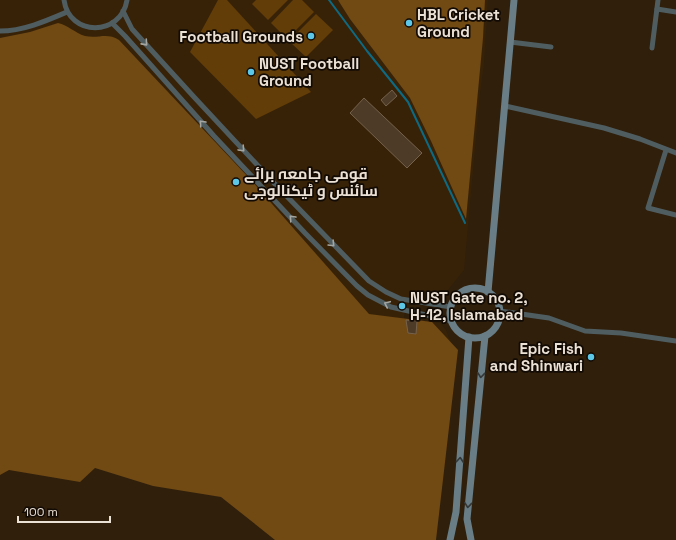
<svg xmlns="http://www.w3.org/2000/svg" width="676" height="540" viewBox="0 0 676 540" font-family="'Space Grotesk',Cairo,sans-serif">
	<style>
		.built { fill: #372208 }
		.green { fill: #623d08 }
		.forest { fill: #714913 }
		.lines { fill: none; stroke-linecap: round; stroke-linejoin: round }
		.stream { stroke: #0e6a82; stroke-width: 2 }
		.building { fill: #4d3b27; stroke: #75624d }
		.minor { stroke: #4f5d61; stroke-width: 5 }
		.secondary { stroke: #687d85; stroke-width: 7 }
		.oneway { stroke: #a5a6a1 }
		.oneway2 { stroke: #343838 }
		.poi-dot { fill: #5dc7e8; stroke: #120a04; stroke-width: 1.5 }
		.labels { text-anchor: middle; dominant-baseline: central; stroke-width: 3.5; stroke-linejoin: round; paint-order: stroke }
		.poi-label { font-size: 15px; font-weight: bold; fill: #ece1d5; stroke: #120a04; text-anchor: start }
	</style>
	<rect width="100%" height="100%" fill="#2f1f0b"/>
	<polygon class="built" points="0,0 488,0 484,63 480,94 464,270 448,290 441,297 433,301 406,297 404,318 440,323 446,330 452,345 0,334"/>
	<g class="green">
		<polygon points="218,0 227,0 311,92 256,119 190,52"/>
		<polygon points="256,0 288,0 268,20 252,4"/>
		<polygon points="293,0 302,0 314,12 287,39 271,23"/>
		<polygon points="316,14 333,30 306,57 289,41"/>
	</g>
	<g class="forest">
		<polygon points="338,0 485,0 483,38 466,219 431,141 410,98 350,19"/>
		<path d="M58,23C68,25 75,33 85,36C98,39 107,32 119,40L250,179L369,314L432,322L458,350L436,540H275L221,497L153,486L95,468L80,482L9,470L0,475V38L30,32Z"/>
	</g>
	<g class="lines">
		<polyline class="stream" points="329,0 367,51 408,102 465,223"/>
	</g>
	<g class="building">
		<polygon points="392,90 397,96 386,106 381,100"/>
		<polygon points="364,98 422,153 407,168 350,113"/>
		<polygon points="406,320 417,321 416,334 408,333"/>
	</g>
	<g class="lines">
		<g class="minor">
			<path d="M64,0C69,37 121,37 127,0"/>
			<polyline points="657,9 676,12"/>
			<polyline points="123,11 132,29 194,97 274,183 369,281 386,292 401,299 451,307"/>
			<polyline points="112,23 125,36 214,136 305,233 357,286 368,295 391,307 452,321"/>
			<path d="M0,31C23,31 46,21 67,12"/>
			<polyline points="510,42 551,47"/>
			<polyline points="652,48 658,0"/>
			<polyline points="505,106 604,128 640,139 676,153"/>
			<polyline points="666,150 648,208 676,215"/>
			<polyline points="500,311 549,318 585,331 621,333 676,341"/>
		</g>
		<g class="secondary">
			<circle cx="475" cy="313" r="25"/>
			<polyline points="488,292 514,0"/>
			<polyline points="450,540 456,512 469,337"/>
			<polyline points="471,540 467,519 485,336"/>
		</g>
	</g>
	<defs><path id="oneway-chevron" d="M-2-3.5L2.5 0L-2 3.5" fill="none" stroke-width="1.6" stroke-linecap="round" stroke-linejoin="round"/></defs>
	<g class="oneway">
		<use href="#oneway-chevron" transform="translate(145 43) rotate(48)"/>
		<use href="#oneway-chevron" transform="translate(202 123) rotate(-133)"/>
		<use href="#oneway-chevron" transform="translate(242 149) rotate(47)"/>
		<use href="#oneway-chevron" transform="translate(292 218) rotate(-133)"/>
		<use href="#oneway-chevron" transform="translate(332 244) rotate(46)"/>
		<use href="#oneway-chevron" transform="translate(387 304) rotate(-155)"/>
	</g>
	<g class="oneway2">
		<use href="#oneway-chevron" transform="translate(481 375) rotate(96)"/>
		<use href="#oneway-chevron" transform="translate(460 460) rotate(-85)"/>
		<use href="#oneway-chevron" transform="translate(468 505) rotate(96)"/>
	</g>
	<g class="poi-dot">
		<circle cx="409" cy="23" r="4"/>
		<circle cx="311" cy="36" r="4"/>
		<circle cx="251" cy="72" r="4"/>
		<circle cx="236" cy="182" r="4"/>
		<circle cx="402" cy="306" r="4"/>
		<circle cx="591" cy="357" r="4"/>
	</g>
	<g class="labels">
		<g class="poi-label">
			<text x="417" y="14">HBL Cricket<tspan x="417" dy="17">Ground</tspan></text>
			<text x="303" y="36" text-anchor="end">Football Grounds</text>
			<text x="259" y="63">NUST Football<tspan x="259" dy="17">Ground</tspan></text>
			<text x="244" y="173">قومی جامعہ برائے<tspan x="244" dy="17">سائنس و ٹیکنالوجی</tspan></text>
			<text x="410" y="297">NUST Gate no. 2,<tspan x="410" dy="17">H-12, Islamabad</tspan></text>
			<text x="583" y="348" text-anchor="end">Epic Fish<tspan x="583" dy="17">and Shinwari</tspan></text>
		</g>
	</g>
	<path d="M18 516v6h92v-6" fill="none" stroke="#ece1d5" stroke-width="2"/>
	<text x="24" y="516" font-size="12" fill="#ece1d5" stroke="#120a04" stroke-width="3" paint-order="stroke">100 m</text>
</svg>
